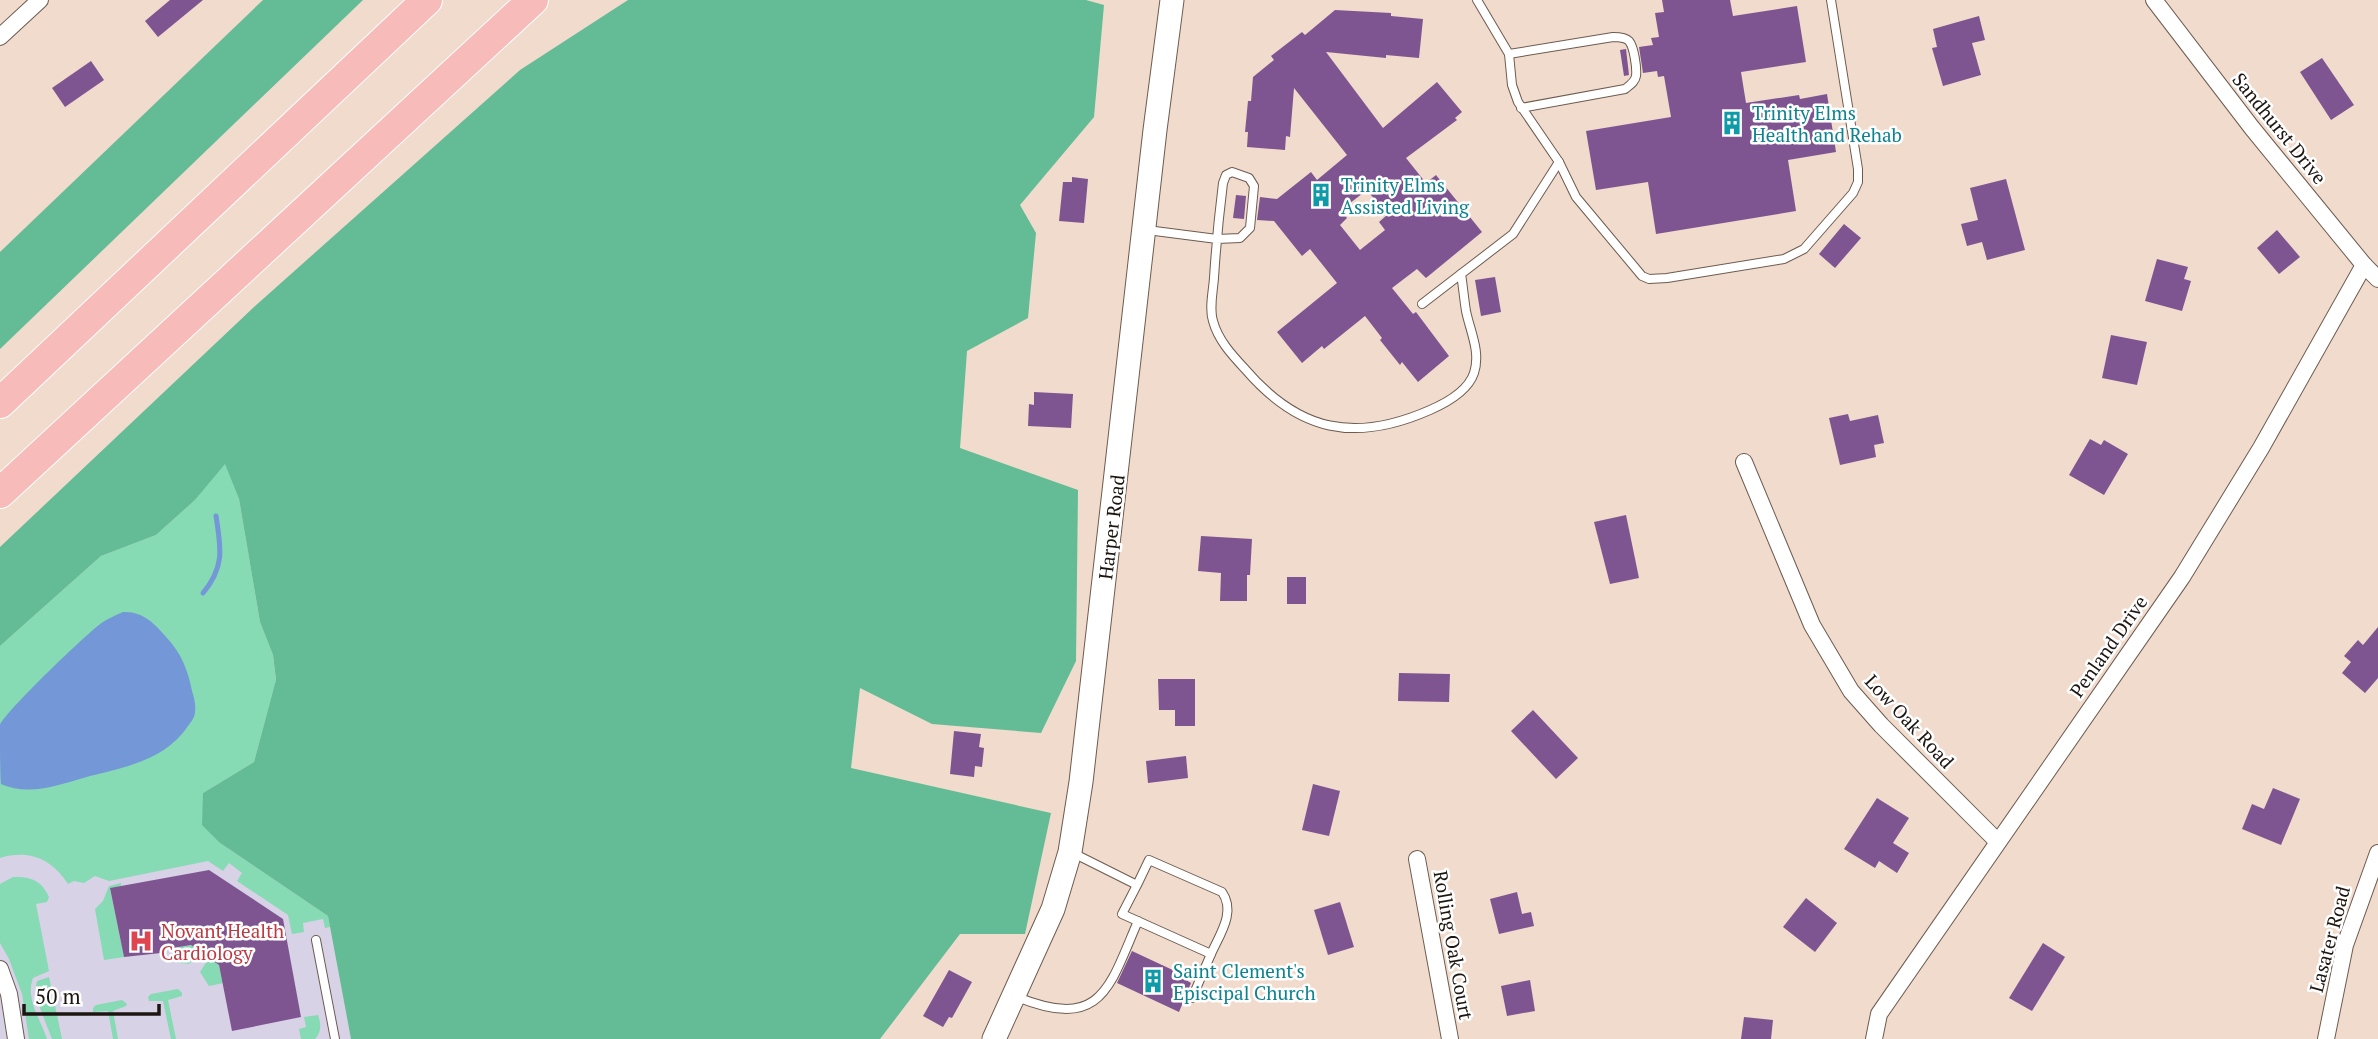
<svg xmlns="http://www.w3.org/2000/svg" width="2378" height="1039" viewBox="0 0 2378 1039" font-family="'PT Serif',serif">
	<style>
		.medical { fill: #d8d2e7 }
		.green { fill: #86dab4 }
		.forest { fill: #63bc95 }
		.water { fill: #7397d7 }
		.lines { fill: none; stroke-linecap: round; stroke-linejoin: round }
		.stream { stroke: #7397d7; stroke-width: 5 }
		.building { fill: #7e5591; fill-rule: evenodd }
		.service-casing { stroke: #6d5b50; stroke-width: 10 }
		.minor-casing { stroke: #6d5b50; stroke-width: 18 }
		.secondary-casing { stroke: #6d5b50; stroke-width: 25 }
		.motorway-casing { stroke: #fff; stroke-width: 32 }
		.service { stroke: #fff; stroke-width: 8 }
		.minor { stroke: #fff; stroke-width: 16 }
		.secondary { stroke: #fff; stroke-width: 23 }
		.motorway { stroke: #f7bcba; stroke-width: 30 }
		.labels { text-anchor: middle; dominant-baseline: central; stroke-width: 5; stroke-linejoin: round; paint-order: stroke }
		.culture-label { font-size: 19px; fill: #0d838f; stroke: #fff; text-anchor: start }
		.street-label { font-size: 19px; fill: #1c1510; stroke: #fff }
		.health-label { font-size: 19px; fill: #be3a42; stroke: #fff; text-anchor: start }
	</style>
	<rect width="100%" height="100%" fill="#f0dbcd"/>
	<polygon class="medical" points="231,852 328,916 351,1039 0,1039 0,853"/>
	<g class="green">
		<path d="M225,463L239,499L260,622L273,655L276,681L254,762L203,793L220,843L328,916L330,927L325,928L323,919L303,923L304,932L292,934L288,915L237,881L242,873L229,863L223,871L208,861L109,881L95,876L84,883L74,881L68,884C52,859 29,849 0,858V646L101,556L156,535L195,500Z"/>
		<path d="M13,877C31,876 42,881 49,897L47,902L36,904L49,971L33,978C25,999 41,1020 47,1039H29L22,994L9,959L0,943V884Z"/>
		<polygon points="121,883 121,886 110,889 124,957 104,960 95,909 103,901 109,886"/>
		<polygon points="193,945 199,951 189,964 175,962 172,948"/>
		<polygon points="209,958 218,962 223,983 209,986 200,972"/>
		<polygon points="49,977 62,1039 52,1039 38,1003 35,991 37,981"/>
		<polygon points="178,989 182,993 182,996 168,1000 176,1039 171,1039 163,1001 149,1001 148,997 151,994"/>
		<polygon points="122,1000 127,1004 126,1006 113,1011 118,1039 113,1039 108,1011 93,1012 93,1008 96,1005"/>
		<path d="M318,1015C321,1023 322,1032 315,1039H301L299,1029L306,1027L304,1017Z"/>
	</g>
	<g class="forest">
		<polygon points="263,0 363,0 0,349 0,252"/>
		<polygon points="628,0 1086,0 1104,5 1094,117 1020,205 1036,233 1028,318 967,351 960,448 1078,490 1076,661 1041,733 932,724 860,688 851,768 1051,813 1025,934 960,934 880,1039 351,1039 328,916 220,843 202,825 203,793 254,762 276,680 273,655 260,622 239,499 225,464 195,500 156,535 101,556 0,646 0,547 254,307 520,70"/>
	</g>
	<path class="water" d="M123,612C143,611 155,624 167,638C181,653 188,670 192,691C194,697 196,705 195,712C195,717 191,722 188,726C166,759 127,767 90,776C61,784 30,797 1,784C0,774 0,735 0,725C3,714 89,631 103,622C109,618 116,615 123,612Z"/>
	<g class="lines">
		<path class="stream" d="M203,593C225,567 221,548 216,516"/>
	</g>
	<g class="building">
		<polygon points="170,0 203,0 158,37 145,21"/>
		<polygon points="1662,0 1730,0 1733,16 1797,6 1806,62 1741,72 1746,103 1799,95 1800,99 1827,94 1836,152 1788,160 1796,211 1656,234 1648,182 1596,190 1586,131 1671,117 1664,76 1658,77 1657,71 1643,73 1639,47 1653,45 1651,38 1659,37 1655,13 1664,12"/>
		<path d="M1335,10L1391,13V16L1423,19L1419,58L1386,55V58L1326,52L1383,128L1437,82L1462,112L1455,118L1457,120L1406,158L1426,183L1436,175L1482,232L1426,278L1417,269L1392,288L1413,314L1416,312L1449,356L1418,382L1402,362L1400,365L1380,340L1382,338L1365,316L1324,349L1322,346L1302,363L1277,332L1337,283L1310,249L1302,256L1274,221L1257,220L1260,197L1277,199L1311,172L1317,180L1347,155L1294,88L1290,137L1286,136L1285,150L1247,147L1248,132H1245L1248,101H1251L1253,77L1274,60L1271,56L1302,32L1305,35ZM1367,190L1387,215L1379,222L1385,230L1360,250L1340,225L1347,218L1341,210Z"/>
		<polygon points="1979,16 1985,40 1972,43 1981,75 1943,86 1932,48 1937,47 1933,29"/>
		<polygon points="1626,49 1629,75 1624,76 1620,50"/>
		<polygon points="2322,58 2354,105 2331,120 2300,72"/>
		<polygon points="91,61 104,80 65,107 52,88"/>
		<polygon points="1072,177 1088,179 1084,223 1059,221 1063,182 1072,182"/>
		<polygon points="2006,179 2025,250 1987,260 1982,242 1967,246 1961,224 1978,220 1970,188"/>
		<polygon points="1236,195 1246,196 1244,219 1233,218"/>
		<polygon points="1844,224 1861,238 1835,268 1819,254"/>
		<polygon points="2277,230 2300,257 2279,274 2257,248"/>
		<polygon points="2157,259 2188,267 2184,279 2191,281 2182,311 2145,301"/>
		<polygon points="1495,277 1501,312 1481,316 1475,280"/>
		<polygon points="2111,335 2147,342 2137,385 2102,378"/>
		<polygon points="1034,392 1073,394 1071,428 1028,426 1029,404 1034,405"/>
		<polygon points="1848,414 1850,421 1878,415 1884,443 1874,445 1876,457 1840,465 1829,418"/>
		<polygon points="2090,439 2101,445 2104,440 2128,454 2104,495 2069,475"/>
		<polygon points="1626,515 1639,578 1610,584 1594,522"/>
		<polygon points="1201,536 1252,539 1250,575 1247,575 1247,601 1220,601 1221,573 1198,571"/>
		<rect x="1287" y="577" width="19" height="27"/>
		<polygon points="2378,627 2378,678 2365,693 2342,673 2351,662 2344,656 2358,640 2363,645"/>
		<polygon points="1399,673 1450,674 1449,702 1398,701"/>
		<polygon points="1158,679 1195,679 1195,726 1175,726 1175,710 1159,710"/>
		<polygon points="1533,710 1578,758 1556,779 1511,731"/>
		<polygon points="954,731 981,734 979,747 984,748 982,767 975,766 974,777 950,774"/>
		<polygon points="1186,756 1188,778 1148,783 1146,761"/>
		<polygon points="1313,784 1340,791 1329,836 1302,830"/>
		<polygon points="2273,788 2300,799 2281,845 2242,829 2252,804 2264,809"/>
		<polygon points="1877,798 1909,818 1893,843 1909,853 1897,873 1879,861 1875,868 1844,849"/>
		<polygon points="209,870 283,919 301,1017 232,1031 219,965 191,945 161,950 161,953 124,957 110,888"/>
		<polygon points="1517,892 1522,914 1531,912 1534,926 1499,934 1490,899"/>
		<polygon points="1806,898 1837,923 1815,952 1783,927"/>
		<polygon points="1340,902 1354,947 1328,955 1314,910"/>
		<polygon points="2043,943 2065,957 2032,1011 2009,998"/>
		<polygon points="1132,951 1177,972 1176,974 1191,983 1179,1012 1117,983"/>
		<polygon points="949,970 972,982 952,1018 949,1017 943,1027 923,1016"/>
		<polygon points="1530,980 1535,1011 1507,1016 1501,986"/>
		<polygon points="1744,1017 1773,1020 1771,1039 1741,1039"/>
	</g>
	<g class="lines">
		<g class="service-casing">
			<g id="service">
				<path d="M1509,54L1613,37C1618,37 1625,37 1629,41C1634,47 1637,68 1636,76C1635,82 1630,85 1625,89L1521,108"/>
				<polyline points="1559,162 1576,197 1642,276 1649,279 1667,278 1784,259 1804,249 1853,193 1858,182 1858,169 1831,0"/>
				<path d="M1147,230L1217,239L1240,238L1250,228L1254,186L1249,178L1232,172L1226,175L1223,183C1219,215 1216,246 1214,278C1213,292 1209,308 1213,321C1218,340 1232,355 1245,369C1299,432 1355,443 1430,410C1446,403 1468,391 1474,373C1481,352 1470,331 1466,311C1464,299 1463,286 1461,274L1513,234L1559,162L1518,102L1512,85L1509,54L1477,0"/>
				<polyline points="1422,304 1461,274"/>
				<path d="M1073,853L1137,885L1149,860L1222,892C1236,912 1220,934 1211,954L1122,914L1137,885"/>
				<polyline points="316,940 335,1039"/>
				<path d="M1017,997C1102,1031 1109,988 1138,921"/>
				<polyline points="1192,998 1211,954"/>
			</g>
		</g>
		<g class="minor-casing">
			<g id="minor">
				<polyline points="2154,0 2252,128 2364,265 2378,279"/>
				<polyline points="0,37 40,0"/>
				<polyline points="1744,462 1812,625 1851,691 1881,725 1997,841"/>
				<polyline points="1417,859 1450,1039"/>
				<polyline points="0,969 9,994 16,1039"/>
				<polyline points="1874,1039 1879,1014 2182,577 2261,448 2364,265"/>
				<polyline points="2326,1039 2345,945 2378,853"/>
			</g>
		</g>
		<g class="secondary-casing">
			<polyline id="secondary" points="994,1039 1053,909 1070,852 1081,782 1155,130 1172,0"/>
		</g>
		<g class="motorway-casing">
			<g id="motorway">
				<polyline points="0,403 427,0"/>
				<polyline points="0,493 533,0"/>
			</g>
		</g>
		<use href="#service" class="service"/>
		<use href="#minor" class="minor"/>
		<use href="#secondary" class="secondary"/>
		<use href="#motorway" class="motorway"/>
	</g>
	<defs>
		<g id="building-bare" transform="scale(1.89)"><path d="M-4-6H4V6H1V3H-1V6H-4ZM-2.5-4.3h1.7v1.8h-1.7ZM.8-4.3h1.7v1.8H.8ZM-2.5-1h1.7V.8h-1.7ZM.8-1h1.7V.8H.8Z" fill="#0f9aa8" stroke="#fff" stroke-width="2.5" paint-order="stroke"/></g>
		<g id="hospital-bare" transform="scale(1.89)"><path d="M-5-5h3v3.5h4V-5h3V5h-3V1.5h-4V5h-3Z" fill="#e0444e" stroke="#fff" stroke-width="2.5" paint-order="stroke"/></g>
	</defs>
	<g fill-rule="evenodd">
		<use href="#building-bare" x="1732" y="123"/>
		<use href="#building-bare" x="1321" y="195"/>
		<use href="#hospital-bare" x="141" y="941"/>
		<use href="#building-bare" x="1153" y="981"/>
	</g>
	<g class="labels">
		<g class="culture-label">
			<text x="1752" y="112">Trinity Elms<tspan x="1752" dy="22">Health and Rehab</tspan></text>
			<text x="1341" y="184">Trinity Elms<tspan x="1341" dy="22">Assisted Living</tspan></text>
			<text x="1173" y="970">Saint Clement's<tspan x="1173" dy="22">Episcipal Church</tspan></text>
		</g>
		<g class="street-label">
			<text transform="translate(2280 128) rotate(51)">Sandhurst Drive</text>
			<text transform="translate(1111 527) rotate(-83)">Harper Road</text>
			<text transform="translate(2108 646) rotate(-55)">Penland Drive</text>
			<text transform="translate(1910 721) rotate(47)">Low Oak Road</text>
			<text transform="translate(2329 939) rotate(-75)">Lasater Road</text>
			<text transform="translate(1454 945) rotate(80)">Rolling Oak Court</text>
		</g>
		<g class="health-label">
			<text x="161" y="930">Novant Health<tspan x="161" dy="22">Cardiology</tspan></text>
		</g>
	</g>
	<path d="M24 1004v10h135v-10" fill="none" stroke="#1c1510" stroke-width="3.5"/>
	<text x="35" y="1004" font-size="21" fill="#1c1510" stroke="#ffffff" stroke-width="5" paint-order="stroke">50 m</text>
</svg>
